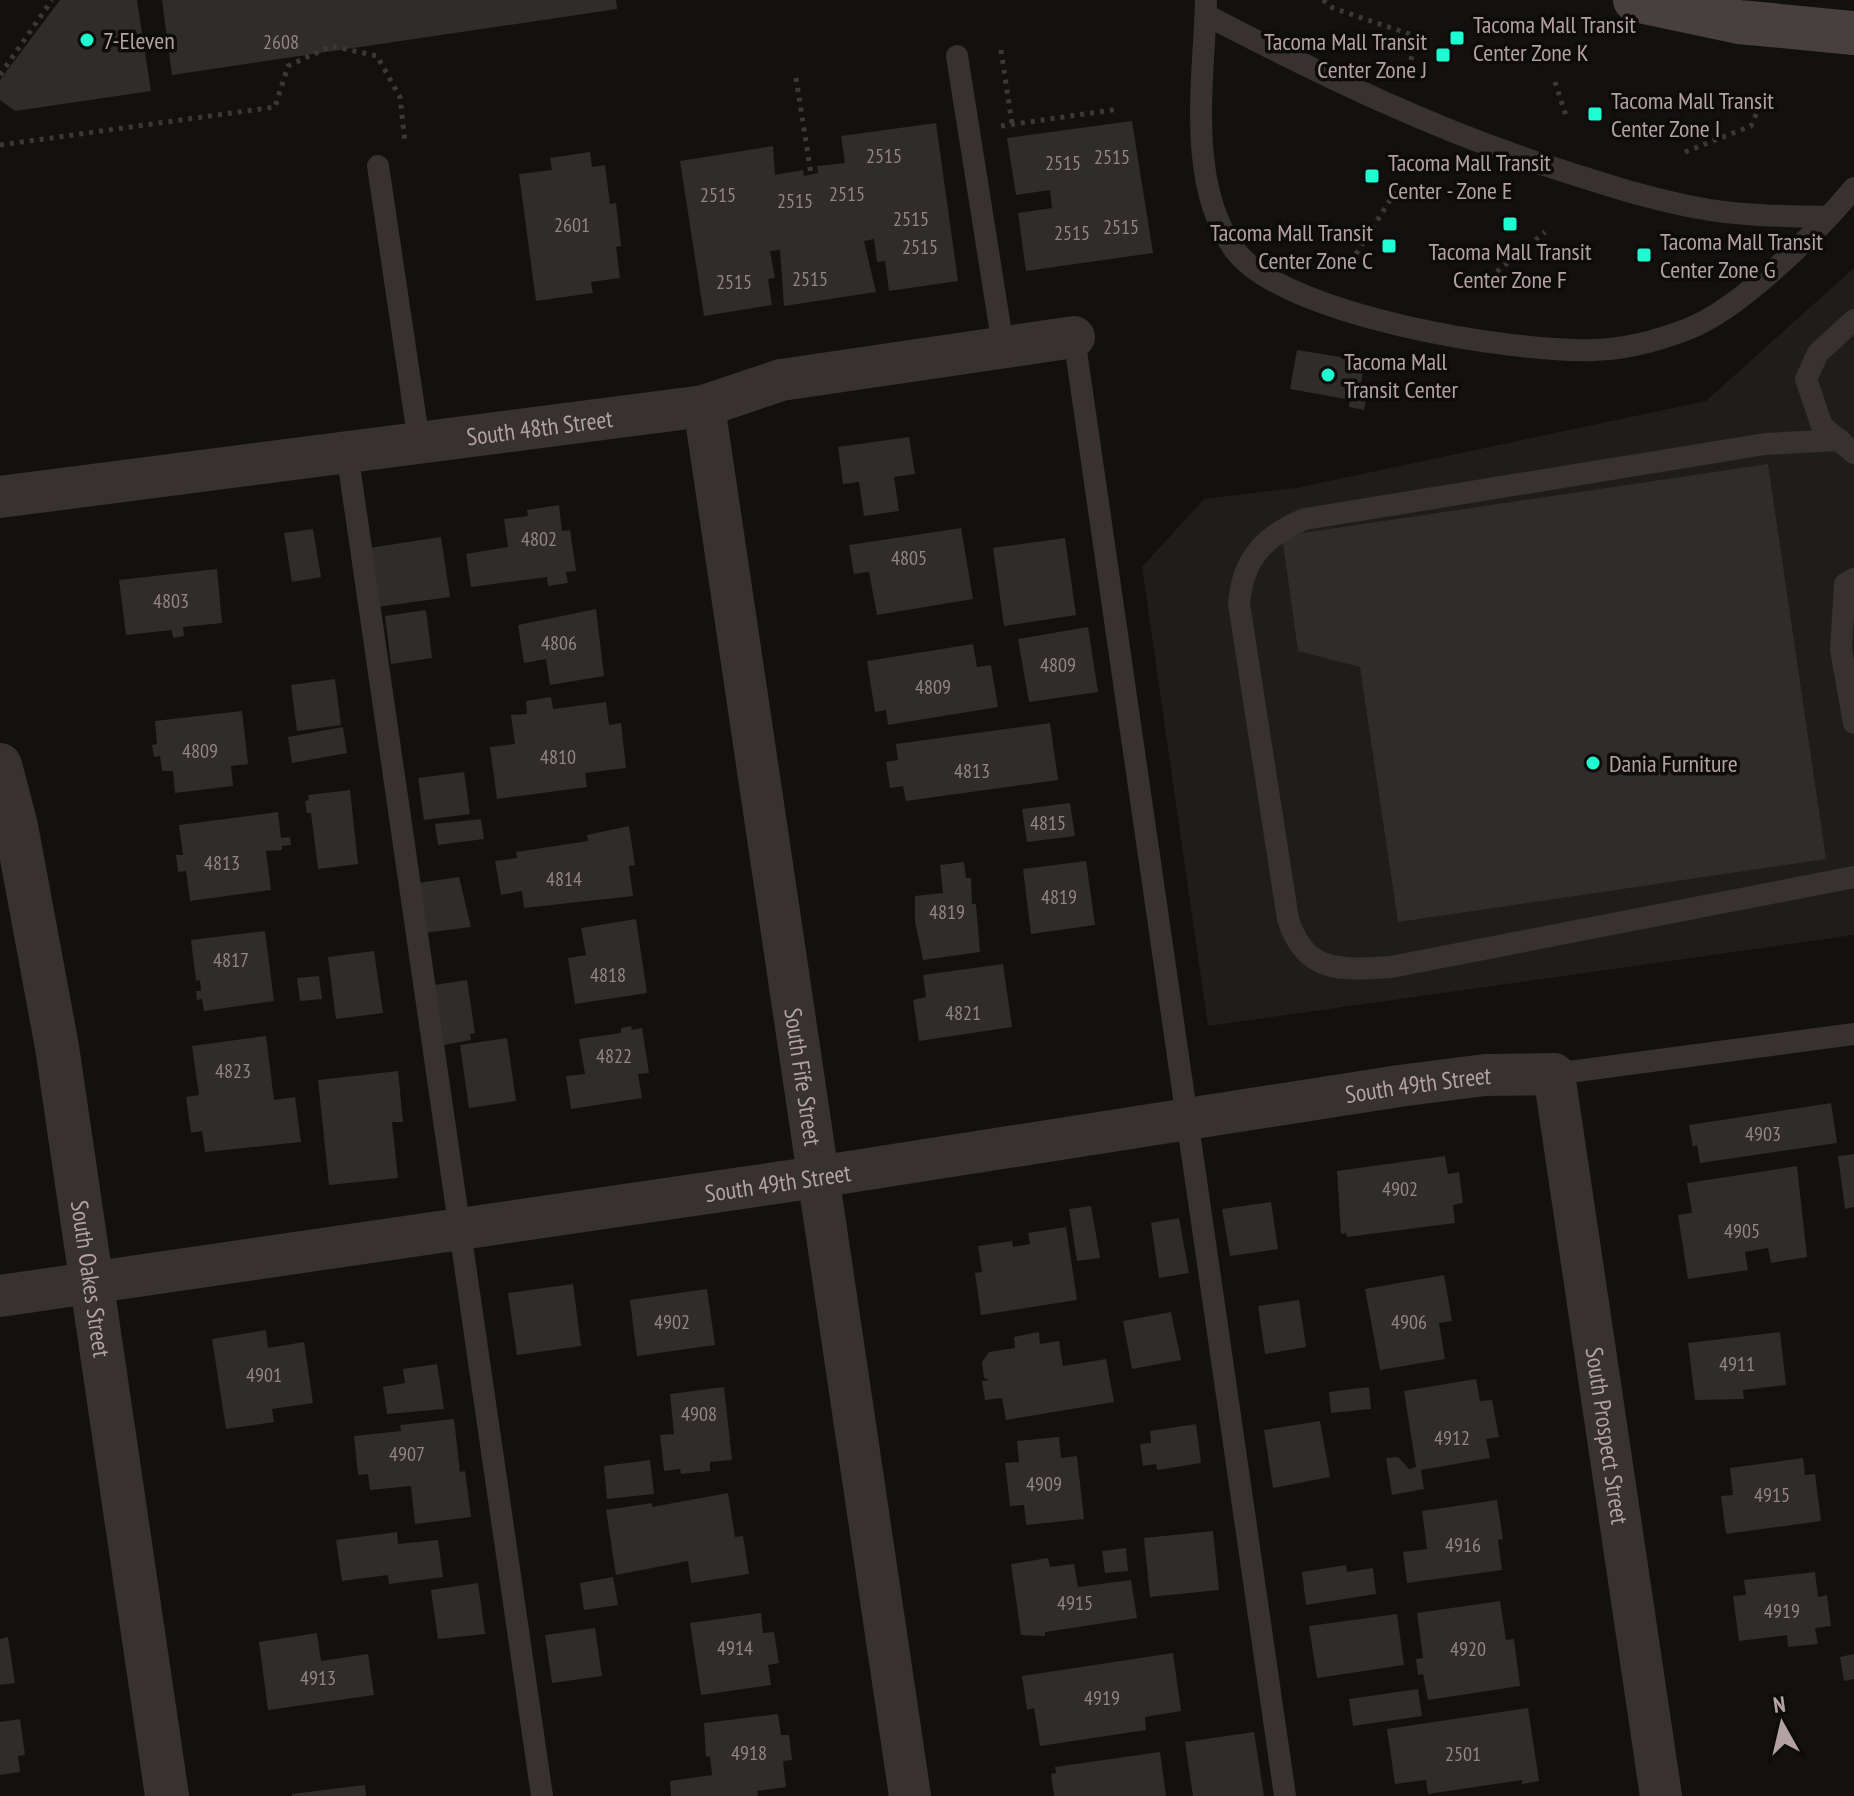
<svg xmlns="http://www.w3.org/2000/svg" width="1854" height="1796" viewBox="0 0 1854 1796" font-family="'PT Sans Narrow',sans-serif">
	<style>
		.built { fill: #1f1d1c }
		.building { fill: #2f2c2b }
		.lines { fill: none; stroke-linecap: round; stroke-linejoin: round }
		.path { stroke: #3e3738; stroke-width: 5; stroke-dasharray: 4 6; stroke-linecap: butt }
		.service { stroke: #373131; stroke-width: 22 }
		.minor { stroke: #373131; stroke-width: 42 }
		.tertiary { stroke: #373131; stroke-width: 44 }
		.secondary { stroke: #473f40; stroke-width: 44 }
		.poi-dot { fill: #1dfdd1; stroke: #0d0c0b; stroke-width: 3 }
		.labels { text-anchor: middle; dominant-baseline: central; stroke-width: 7; stroke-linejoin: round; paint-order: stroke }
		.number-label { font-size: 20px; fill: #938486 }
		.poi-label { font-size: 24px; fill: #b4a1a4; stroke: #0d0c0b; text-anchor: start }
		.street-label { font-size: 24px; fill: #b4a1a4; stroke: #0d0c0b }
	</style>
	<rect width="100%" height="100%" fill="#121110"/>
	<polygon class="built" points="1854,268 1854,935 1208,1026 1142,567 1204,499 1296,488 1706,401"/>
	<g class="building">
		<polygon points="60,0 137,0 151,91 15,111 0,100 0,80"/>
		<polygon points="162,0 616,0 617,9 172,75"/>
		<polygon points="1132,121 1153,253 1026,271 1018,213 1052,208 1050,190 1016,195 1007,138"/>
		<polygon points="936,123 958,281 889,291 885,261 877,262 874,239 864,241 876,292 784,306 780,250 770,251 775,278 768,279 772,305 704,316 680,161 773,146 775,175 803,170 804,176 818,173 817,166 845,163 841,136"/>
		<polygon points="590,152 592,167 605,165 610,204 616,203 621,246 616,247 620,278 591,282 593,293 536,301 519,174 552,170 550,158"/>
		<polygon points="1297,350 1365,361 1359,394 1367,395 1364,410 1349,407 1350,400 1290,389"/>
		<polygon points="909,437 915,474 894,477 899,511 864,516 859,482 843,484 838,447"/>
		<polygon points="1768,464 1826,859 1398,922 1360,667 1298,651 1282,536"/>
		<polygon points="559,505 562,531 570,530 576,571 566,572 568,583 548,586 547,577 471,587 466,554 508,547 504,519 528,516 527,510"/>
		<polygon points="961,528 973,599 877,615 869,572 854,574 849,545"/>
		<polygon points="313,529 321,577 292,582 284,533"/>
		<polygon points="441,537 450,597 377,607 369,548"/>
		<polygon points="1065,538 1076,615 1004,626 993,548"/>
		<polygon points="217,569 222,623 183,627 184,636 173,638 172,630 126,635 119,580"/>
		<polygon points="596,609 604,676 550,685 546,659 524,663 518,625"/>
		<polygon points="426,610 432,658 391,664 385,616"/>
		<polygon points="1088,627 1098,692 1029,702 1018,639"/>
		<polygon points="973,644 977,667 991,665 998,707 888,725 886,710 875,712 867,661"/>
		<polygon points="335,679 341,725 297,731 291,685"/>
		<polygon points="551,697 553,709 606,702 609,725 621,723 626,768 585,773 587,787 497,799 490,747 515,744 511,715 527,714 526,701"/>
		<polygon points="242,711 248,764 231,766 233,786 175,793 173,771 162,771 160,756 154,757 152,745 157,744 155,721"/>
		<polygon points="1050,723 1058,780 906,801 903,786 890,788 886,762 898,760 896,744"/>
		<polygon points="343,727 347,753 292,763 288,737"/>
		<polygon points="464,772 470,814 424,820 418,778"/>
		<polygon points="350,790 358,864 318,869 311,813 307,813 305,801 309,800 308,795"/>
		<polygon points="1070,803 1075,836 1027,842 1022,809"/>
		<polygon points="278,812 281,838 290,837 291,845 282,846 282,850 266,851 271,890 190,901 186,871 178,872 176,855 183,855 179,825"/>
		<polygon points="481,819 484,839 438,845 435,824"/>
		<polygon points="629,826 635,865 629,866 633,896 524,908 522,891 501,895 495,861 517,858 516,852 588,841 587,835"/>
		<polygon points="1086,861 1095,925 1031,934 1023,869"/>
		<polygon points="964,862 966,878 971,878 972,904 976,904 980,952 923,960 915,921 915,896 943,893 940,865"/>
		<polygon points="459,877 471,927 425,933 418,883"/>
		<polygon points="636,919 647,993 575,1004 568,958 586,955 581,928"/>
		<polygon points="265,931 274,1001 204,1011 202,999 197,1000 196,991 201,991 200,980 196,981 191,940"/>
		<polygon points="374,951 383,1013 336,1019 328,957"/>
		<polygon points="1003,964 1012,1027 919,1041 913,1000 926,997 923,975"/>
		<polygon points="319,976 322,999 300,1001 297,978"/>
		<polygon points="467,980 475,1033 470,1034 471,1040 444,1045 434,985"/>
		<polygon points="631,1026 632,1030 642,1028 649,1073 638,1074 642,1098 571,1109 566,1076 585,1074 579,1039 621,1033 621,1028"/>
		<polygon points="266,1036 274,1100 295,1097 301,1142 205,1152 202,1131 191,1133 186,1097 199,1095 192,1046"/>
		<polygon points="507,1038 516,1101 469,1108 460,1045"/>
		<polygon points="398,1071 403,1122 392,1122 398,1178 329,1185 318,1080"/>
		<polygon points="1831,1103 1837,1143 1700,1163 1697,1145 1693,1147 1689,1125"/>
		<polygon points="1854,1154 1854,1207 1845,1209 1838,1156"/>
		<polygon points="1445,1156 1448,1174 1459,1172 1463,1203 1453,1205 1455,1223 1347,1237 1346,1233 1341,1234 1337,1171"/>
		<polygon points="1797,1166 1807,1257 1771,1263 1768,1248 1745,1252 1748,1270 1688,1279 1678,1215 1692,1213 1687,1183"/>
		<polygon points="1271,1202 1278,1249 1230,1256 1222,1209"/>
		<polygon points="1091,1206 1100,1258 1077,1261 1069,1209"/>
		<polygon points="1179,1218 1189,1273 1159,1278 1151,1223"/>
		<polygon points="1066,1227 1077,1300 981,1315 975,1273 982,1272 978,1246 1012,1241 1013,1247 1030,1244 1028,1233"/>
		<polygon points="1444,1275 1452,1321 1439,1323 1445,1359 1380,1370 1365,1289"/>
		<polygon points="573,1284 581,1346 517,1355 508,1293"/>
		<polygon points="707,1289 715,1345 637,1356 630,1300"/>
		<polygon points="1299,1300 1306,1347 1265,1354 1258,1306"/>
		<polygon points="1171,1312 1181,1360 1132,1369 1123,1321"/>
		<polygon points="266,1330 268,1348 304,1342 313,1403 272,1409 274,1422 226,1429 212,1339"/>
		<polygon points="1039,1332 1040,1344 1059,1341 1063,1366 1106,1359 1114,1402 1006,1420 1002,1398 985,1400 982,1381 989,1380 984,1378 982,1362 989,1352 1015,1348 1014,1337"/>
		<polygon points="1780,1332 1786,1385 1743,1390 1744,1399 1695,1400 1688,1343"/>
		<polygon points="437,1364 444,1409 387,1414 383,1387 405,1383 403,1369"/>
		<polygon points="1476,1379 1480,1401 1492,1400 1499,1437 1486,1439 1490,1458 1421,1470 1424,1489 1392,1495 1386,1458 1398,1457 1409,1469 1416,1467 1404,1391"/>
		<polygon points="724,1387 732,1460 710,1462 710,1471 681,1474 680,1469 664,1471 660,1435 674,1434 670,1394"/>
		<polygon points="1369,1387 1371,1409 1331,1413 1329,1392"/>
		<polygon points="454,1419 460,1472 465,1471 471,1517 415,1524 411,1486 370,1490 368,1474 358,1475 354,1436 401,1431 400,1425"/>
		<polygon points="1320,1421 1330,1477 1273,1488 1264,1430"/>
		<polygon points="1196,1424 1201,1463 1157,1470 1156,1464 1143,1466 1140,1444 1151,1443 1150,1431"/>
		<polygon points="1059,1437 1061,1458 1077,1456 1084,1519 1026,1525 1024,1505 1010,1506 1005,1463 1019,1462 1017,1441"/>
		<polygon points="1803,1458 1805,1475 1815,1474 1821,1521 1726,1534 1721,1496 1733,1495 1730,1468"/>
		<polygon points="650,1460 654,1494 607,1499 604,1466"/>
		<polygon points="728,1493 735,1537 743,1536 749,1574 691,1583 688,1561 616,1575 606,1510 652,1503 652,1507"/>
		<polygon points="1497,1500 1503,1539 1498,1540 1502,1570 1407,1583 1403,1552 1427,1549 1422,1511"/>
		<polygon points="1213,1531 1219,1590 1150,1597 1144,1538"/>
		<polygon points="397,1532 398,1544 438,1540 443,1577 389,1584 388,1575 342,1581 336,1540"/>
		<polygon points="1126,1548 1128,1571 1105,1573 1102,1551"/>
		<polygon points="1048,1558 1050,1567 1074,1564 1078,1587 1131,1580 1137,1618 1045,1632 1045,1636 1021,1635 1011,1564"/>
		<polygon points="1346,1565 1347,1572 1373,1568 1376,1594 1306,1605 1302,1572"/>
		<polygon points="1815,1572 1818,1597 1827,1595 1831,1626 1815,1628 1818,1644 1788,1647 1787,1635 1739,1641 1733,1596 1746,1595 1744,1580"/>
		<polygon points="613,1577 618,1605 584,1610 580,1583"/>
		<polygon points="478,1583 485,1634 438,1639 431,1590"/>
		<polygon points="1500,1601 1506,1640 1514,1639 1520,1686 1428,1700 1423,1674 1418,1675 1416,1659 1423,1658 1417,1613"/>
		<polygon points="761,1613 763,1633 774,1632 779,1663 768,1665 771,1685 701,1695 690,1623"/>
		<polygon points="1397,1614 1404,1665 1317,1678 1309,1626"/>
		<polygon points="595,1628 602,1676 552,1683 545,1635"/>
		<polygon points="317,1633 321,1661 368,1654 374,1695 268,1710 259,1642"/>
		<polygon points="8,1637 15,1683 0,1685 0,1639"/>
		<polygon points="1173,1653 1181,1711 1145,1717 1146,1730 1040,1746 1034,1708 1027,1710 1022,1676"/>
		<polygon points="1854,1654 1854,1679 1844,1681 1840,1657"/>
		<polygon points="1418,1689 1422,1716 1353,1726 1349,1699"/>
		<polygon points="1528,1708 1539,1781 1522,1784 1522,1780 1428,1794 1426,1780 1395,1784 1387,1729"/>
		<polygon points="778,1714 781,1735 789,1735 792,1760 783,1761 786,1787 757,1791 758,1796 671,1796 670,1781 712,1775 710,1756 706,1757 704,1723"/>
		<polygon points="20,1719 25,1755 18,1756 20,1772 0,1775 0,1722"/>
		<polygon points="1254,1732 1264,1796 1193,1796 1185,1742"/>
		<polygon points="1160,1752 1166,1796 1054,1796 1051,1774 1056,1773 1055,1767"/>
		<polygon points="365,1785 366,1796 292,1796 292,1794"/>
	</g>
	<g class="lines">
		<g class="path">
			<polyline points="1323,0 1333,8 1415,36 1411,60"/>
			<polyline points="1001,50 1012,124"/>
			<polyline points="0,75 52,0"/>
			<polyline points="796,78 811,174"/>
			<polyline points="1555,82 1567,119"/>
			<polyline points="1001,126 1119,109"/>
			<polyline points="0,145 275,107 288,66 331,46 377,56 400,97 405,142"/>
			<polyline points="1685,152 1751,126 1764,97"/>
			<polyline points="1356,254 1399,186"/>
			<polyline points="1489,278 1545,232"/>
		</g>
		<g class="service">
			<path d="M1206,0C1204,78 1186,182 1234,249C1282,316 1514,353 1594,350C1628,349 1657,341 1688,329C1741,308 1817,232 1854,188"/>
			<path d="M1206,15C1320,74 1434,130 1557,169C1607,185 1658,202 1710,210C1749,216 1787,216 1826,217"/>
			<polyline points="957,56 1003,346"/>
			<polyline points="378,166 419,442"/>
			<polyline points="1854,320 1818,353 1806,379 1822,426 1854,453"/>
			<polyline points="1074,337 1285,1796"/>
			<path d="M1840,440L1765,444L1305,519C1265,535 1242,560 1239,604L1288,919C1305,974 1342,970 1391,967L1854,877"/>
			<polyline points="347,452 542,1796"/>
			<polyline points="1854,579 1845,584 1841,650 1854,723"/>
			<polyline points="1554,1074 1854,1034"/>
		</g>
		<g class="minor">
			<path id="s1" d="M704,406L910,1796"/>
			<path id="s2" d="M0,497L704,406L781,380L1074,337"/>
			<path id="s3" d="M0,1296L817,1177L1399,1086L1485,1075L1554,1074L1661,1796"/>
		</g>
		<path class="tertiary" id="s4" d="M0,765L16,826L57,1047L167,1796"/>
		<polyline class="secondary" points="1635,0 1739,22 1854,33"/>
	</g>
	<g class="poi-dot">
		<rect x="1449" y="30" width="16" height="16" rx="4"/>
		<circle cx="87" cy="40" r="8"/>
		<rect x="1435" y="47" width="16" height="16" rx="4"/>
		<rect x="1587" y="106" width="16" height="16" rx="4"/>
		<rect x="1364" y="168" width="16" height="16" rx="4"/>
		<rect x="1502" y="216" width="16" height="16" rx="4"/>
		<rect x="1381" y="238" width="16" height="16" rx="4"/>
		<rect x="1636" y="247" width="16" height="16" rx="4"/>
		<circle cx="1328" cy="375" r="8"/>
		<circle cx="1593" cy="763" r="8"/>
	</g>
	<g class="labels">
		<g class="number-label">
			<text x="281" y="42">2608</text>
			<text x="884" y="156">2515</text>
			<text x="1112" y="157">2515</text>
			<text x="1063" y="163">2515</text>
			<text x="847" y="194">2515</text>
			<text x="718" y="195">2515</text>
			<text x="795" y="201">2515</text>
			<text x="911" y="219">2515</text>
			<text x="572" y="225">2601</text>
			<text x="1121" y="227">2515</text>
			<text x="1072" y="233">2515</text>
			<text x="920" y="247">2515</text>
			<text x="810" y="279">2515</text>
			<text x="734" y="282">2515</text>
			<text x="539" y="539">4802</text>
			<text x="909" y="558">4805</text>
			<text x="171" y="601">4803</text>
			<text x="559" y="643">4806</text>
			<text x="1058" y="665">4809</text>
			<text x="933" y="687">4809</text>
			<text x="200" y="751">4809</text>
			<text x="558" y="757">4810</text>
			<text x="972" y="771">4813</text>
			<text x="1048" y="823">4815</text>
			<text x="222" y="863">4813</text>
			<text x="564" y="879">4814</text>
			<text x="1059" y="897">4819</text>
			<text x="947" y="912">4819</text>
			<text x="231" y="960">4817</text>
			<text x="608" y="975">4818</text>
			<text x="963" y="1013">4821</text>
			<text x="614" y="1056">4822</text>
			<text x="233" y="1071">4823</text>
			<text x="1763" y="1134">4903</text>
			<text x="1400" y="1189">4902</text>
			<text x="1742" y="1231">4905</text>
			<text x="672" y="1322">4902</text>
			<text x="1409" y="1322">4906</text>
			<text x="1737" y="1364">4911</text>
			<text x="264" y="1375">4901</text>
			<text x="699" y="1414">4908</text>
			<text x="1452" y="1438">4912</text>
			<text x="407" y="1454">4907</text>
			<text x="1044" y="1484">4909</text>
			<text x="1772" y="1495">4915</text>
			<text x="1463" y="1545">4916</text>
			<text x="1075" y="1603">4915</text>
			<text x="1782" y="1611">4919</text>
			<text x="735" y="1648">4914</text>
			<text x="1468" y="1649">4920</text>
			<text x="318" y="1678">4913</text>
			<text x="1102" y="1698">4919</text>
			<text x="749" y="1753">4918</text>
			<text x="1463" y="1754">2501</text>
		</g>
		<g class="poi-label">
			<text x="1473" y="24">Tacoma Mall Transit<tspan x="1473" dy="28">Center Zone K</tspan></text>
			<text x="103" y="40">7-Eleven</text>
			<text x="1427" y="41" text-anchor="end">Tacoma Mall Transit<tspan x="1427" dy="28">Center Zone J</tspan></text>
			<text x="1611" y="100">Tacoma Mall Transit<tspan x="1611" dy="28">Center Zone I</tspan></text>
			<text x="1388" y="162">Tacoma Mall Transit<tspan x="1388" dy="28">Center - Zone E</tspan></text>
			<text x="1373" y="232" text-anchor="end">Tacoma Mall Transit<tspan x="1373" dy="28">Center Zone C</tspan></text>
			<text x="1660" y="241">Tacoma Mall Transit<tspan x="1660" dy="28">Center Zone G</tspan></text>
			<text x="1510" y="251" text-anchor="middle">Tacoma Mall Transit<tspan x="1510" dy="28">Center Zone F</tspan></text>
			<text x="1344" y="361">Tacoma Mall<tspan x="1344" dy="28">Transit Center</tspan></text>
			<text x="1609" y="763">Dania Furniture</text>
		</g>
		<g class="street-label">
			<text stroke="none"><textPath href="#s2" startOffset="544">South 48th Street</textPath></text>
			<text stroke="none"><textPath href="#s1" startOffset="678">South Fife Street</textPath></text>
			<text stroke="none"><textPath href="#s3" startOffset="1434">South 49th Street</textPath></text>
			<text stroke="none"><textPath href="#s3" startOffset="786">South 49th Street</textPath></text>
			<text stroke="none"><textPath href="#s4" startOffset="522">South Oakes Street</textPath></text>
			<text stroke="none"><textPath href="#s3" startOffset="1936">South Prospect Street</textPath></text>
		</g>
	</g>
	<g transform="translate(1782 1724) rotate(352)" stroke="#0d0c0b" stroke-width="6" paint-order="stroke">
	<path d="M0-6L14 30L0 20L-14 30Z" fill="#b4a1a4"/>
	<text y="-12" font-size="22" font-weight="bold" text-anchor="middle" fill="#b4a1a4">N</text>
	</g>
</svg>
